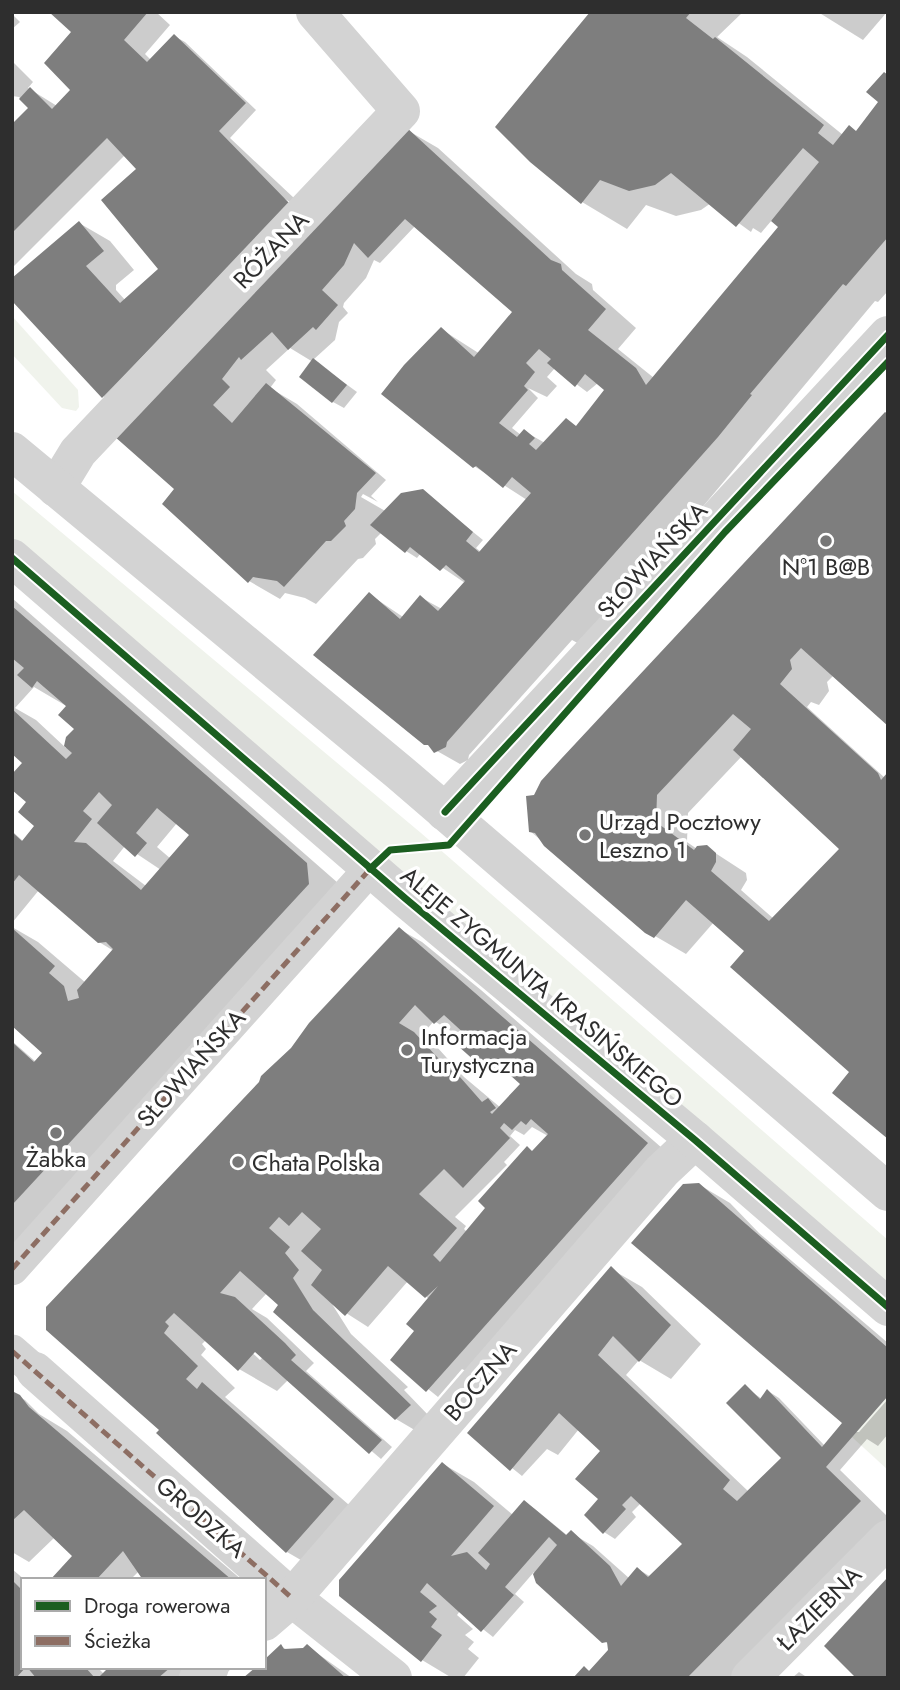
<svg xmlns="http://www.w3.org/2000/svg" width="900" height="1690" viewBox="0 0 900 1690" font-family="Jost,sans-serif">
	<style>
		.green { fill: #f0f3ec }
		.shadow { fill: #0003; fill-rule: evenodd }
		.building { fill: #7e7e7e; fill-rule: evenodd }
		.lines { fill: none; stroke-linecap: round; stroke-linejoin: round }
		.pedestrian { stroke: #d3d3d3; stroke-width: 33 }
		.minor { stroke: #d3d3d3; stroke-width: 38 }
		.tertiary { stroke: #d3d3d3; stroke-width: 38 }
		.quiet { stroke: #8d6e63; stroke-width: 5; stroke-dasharray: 10 5; stroke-linecap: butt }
		.cycleway-casing { stroke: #fff; stroke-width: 11 }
		.cycleway { stroke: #1b5e20; stroke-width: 7 }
		.poi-dot { fill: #777; stroke: #fff; stroke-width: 2.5 }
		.labels { text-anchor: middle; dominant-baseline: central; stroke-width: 7; stroke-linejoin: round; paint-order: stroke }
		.street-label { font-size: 24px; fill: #2e2e2e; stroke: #fff }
		.poi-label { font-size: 24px; fill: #2e2e2e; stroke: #fff; text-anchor: start }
	</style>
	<rect width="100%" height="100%" fill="#fff"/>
	<g class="green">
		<polygon points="12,316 78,390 79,407 76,411 62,408 12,354"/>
		<polygon points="12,491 421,833 888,1240 888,1326 12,581"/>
		<polygon points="888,1396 888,1470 852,1437"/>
	</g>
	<g class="shadow">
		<path d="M52,12H156L170,25L145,54L151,60L174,36L185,42L256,110L230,138L311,214L283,198L281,201L318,223L407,130L438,148L576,274L592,284L593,290L636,328L618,349L654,378L780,227L772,220L761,233L753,228L751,232L711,203L701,210L676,216L646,205L627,229L582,202L592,12H743L717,37L747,57L843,135L857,132L881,102L888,76V291L878,302L875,301L695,516L581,645L572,640L469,755L468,760L460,764L437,751L369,594L403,617L420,597L442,609L465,583L421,553L417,558L406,551L382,532L375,539L376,544L363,558L358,559L316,604L305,598L285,593L280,599L249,581L177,488L126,409L103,396L79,223L110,241L134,270L116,285V290L126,301L161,269L138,169L125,155L12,268V126L31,109L19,97L12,96V61L33,82L28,88L57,106L72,90L73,32ZM416,225L525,321L480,354L441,329L474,466L527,500L481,552L476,548L483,540L422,491L387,512L361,497L363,494L378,502L371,496L386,480L297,404L270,388L276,380L266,370L290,348L313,362L333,402L344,408L357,392L313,360L335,340L339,322L348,313L343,307L344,303L366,278L374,260L380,263ZM555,368L587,392L598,383L607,390L578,427L545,443L524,431L521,435L512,428L538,398L528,388L547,397L557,386L547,377Z"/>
		<polygon points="818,12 887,12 863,40"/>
		<polygon points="12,14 20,22 12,29"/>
		<path d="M888,413V724L834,675L827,682L829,691L819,705L811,702L807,707L885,778L888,1138L852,1072L746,950L714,922L686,954L655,936L530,831L535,796L680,632ZM742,756L843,847L774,919L741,890L747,880L746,873L706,847L697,849L687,842L688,813Z"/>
		<path d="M12,598L338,883L12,1251V1041L36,1062L45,1053L12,1024V927L38,942L86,983L114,951L99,942L39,890L12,923V831L24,842L37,826L29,802L31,770L12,751ZM34,687L68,707L77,729L68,738L66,748L36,720L15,708ZM177,823L191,835L171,859L157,847ZM125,846L161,870L146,886L113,861Z"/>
		<path d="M399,929L422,942L481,990L678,1162L474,1375L462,1369L438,1397L392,1360L415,1333L429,1299L408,1281L368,1327L332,1304L351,1334L408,1387L404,1390L432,1419L418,1432L396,1419L267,1293L252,1309L267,1318L314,1363L306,1371L392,1447L381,1459L288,1380L277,1391L239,1369L206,1340L202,1344L206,1349L201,1355L235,1388L225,1397L364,1518L318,1570L287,1552L162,1430L48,1329ZM434,1021L466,1040L486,1068L497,1075L504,1067L523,1084L501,1108L464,1077L437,1047L420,1037ZM532,1127L548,1136L467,1232L464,1229L466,1226L455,1217L507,1165L504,1162L520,1145L510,1136L515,1130L524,1135ZM151,1257L263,1357L260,1360Z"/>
		<polygon points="698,1184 730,1203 759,1233 888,1343 888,1394 854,1432 859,1432 888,1399 888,1434 878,1446 867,1439 840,1470 888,1517 888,1523 747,1678 575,1678 584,1668 591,1672 610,1650 609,1645 534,1572 515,1594 524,1602 493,1637 460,1611 457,1615 473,1629 465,1635 474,1642 468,1649 479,1658 463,1678 452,1678 422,1660 341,1595 443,1464 474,1482 513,1515 524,1502 535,1509 568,1536 571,1533 593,1546 630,1579 638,1569 651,1577 684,1544 641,1503 632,1512 636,1517 615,1539 604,1532 600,1498 602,1451 579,1429 558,1455 547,1449 522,1476 469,1433 611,1269 642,1287 701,1344 671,1379 639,1360 626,1375 749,1492 784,1458 745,1387 762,1399 768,1391 779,1398 825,1446 849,1429"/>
		<polygon points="12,1393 25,1400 39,1414 67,1431 242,1580 145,1580 139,1571 130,1580 52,1580 75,1556 55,1537 29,1562 12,1552"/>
		<polygon points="12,1569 25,1580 23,1667 97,1667 104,1674 112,1667 233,1667 221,1678 18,1678 12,1671"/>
		<polygon points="281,1646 287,1650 304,1649 307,1646 352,1678 244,1678 264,1667"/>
		<polygon points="799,1672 808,1678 792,1678"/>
	</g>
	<g class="building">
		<polygon points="49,12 148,12 124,40 147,62 174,34 246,103 219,131 290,204 102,398 12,301 12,278 79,221 104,251 86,266 120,303 158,269 101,200 136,169 107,138 12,233 12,124 28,108 19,99 30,87 52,109 70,90 44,63 71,32"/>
		<path d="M590,12H691L686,18L713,39L715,37L824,125L818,133L833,145L849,125L856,131L878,102L866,92L884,72L888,75V237L846,286L843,284L750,394L752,395L718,437L447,742L446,747L434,753L428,745H424L313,655L369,592L400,619L420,595L438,611L465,581L446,565L440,571L410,547L405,553L370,525L401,493L423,489L473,532L466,541L479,552L531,493L512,477L503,488L476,466L473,468L381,394L404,365L441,327L474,357L512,312L405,219L368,258L354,243L344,265L322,290L338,305L316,330L313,327L288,350L272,332L241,360L239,357L222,379L230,387L213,405L232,423L266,383L376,473L357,493L355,509L344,521L346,526L331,541H326L284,587L277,581L253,577L248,583L162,504L174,489L114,436L406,127L551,260L561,264L562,270L606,309L588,330L636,368L646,385L778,227L771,221L819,162L803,148L736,227L671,173L655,185L629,191L600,180L581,204L530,162L495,127ZM539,349L551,359L547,363L575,387L585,374L604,390L576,426L566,418L536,450L529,444L535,438L524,429L517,437L499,423L528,390L524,386L535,372L526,363Z"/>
		<polygon points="313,358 347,385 332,403 299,377"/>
		<path d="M885,412L888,414V726L801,648L790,660L792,669L780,684L878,773L881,780L888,772V1139L832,1093L849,1072L730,967L744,951L686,900L654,938L645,933L544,846L535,833L529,832L526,796L534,795L541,781L561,759ZM733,714L751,729L733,750L839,849L769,921L711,871L716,862V853L707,845L697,846L694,850L656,822L657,795Z"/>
		<path d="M12,606L307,863L309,884L12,1205V1042L34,1062L42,1053L12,1026V928L55,966L49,973L64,986L68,1001L79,998L77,990L113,949L106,942L98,943L19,875L12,884V832L22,841L34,826L18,812L26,802L12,790V774L22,763L12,754V709L66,759L72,753L64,746L66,737L74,729L58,715L66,706L37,681L32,688L17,675L24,668L12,658ZM99,792L112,805L97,823L135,857L147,843L136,833L157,808L189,835L141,890L86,843L74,842L92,819L83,811Z"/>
		<path d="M399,927L648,1143L426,1392L390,1360L414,1331L406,1324L438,1286L425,1298L388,1266L345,1316L311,1285L322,1270L301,1251L321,1229L302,1212L289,1226L279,1217L269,1228L290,1247L285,1253L299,1270L293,1278L313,1310L411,1405L395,1420L273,1312L278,1305L240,1271L220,1293L235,1297L285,1343L296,1355L291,1360L382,1440L369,1454L255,1352L238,1371L174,1313L165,1322L169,1326L164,1333L198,1366L186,1379L197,1389L202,1382L334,1499L286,1553L156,1433L159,1430L46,1330V1307L259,1082L261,1076L291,1048L309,1023ZM415,1005L434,1024L444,1015L467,1036L458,1046L485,1070L493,1060L520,1084L492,1114L490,1112L496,1108L488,1098L482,1102L452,1068L450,1071L414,1032L399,1023ZM531,1119L548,1134L532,1151L527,1146L478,1201L485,1208L440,1262L433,1255L457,1228L419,1194L444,1169L463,1188L510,1138L500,1128L504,1123L512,1130L521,1121L526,1125Z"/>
		<polygon points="699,1183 888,1348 888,1396 826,1467 861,1501 687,1678 573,1678 584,1666 589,1671 608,1650 607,1642 602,1643 536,1583 533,1574 557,1545 549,1537 505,1587 514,1595 481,1632 427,1583 420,1592 437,1606 429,1612 437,1619 431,1627 442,1635 421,1662 339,1596 339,1580 442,1462 494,1506 451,1556 467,1552 486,1570 490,1564 478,1553 524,1500 566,1535 571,1530 610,1566 621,1586 637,1567 648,1577 682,1544 631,1496 622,1505 626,1509 603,1534 584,1515 598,1499 575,1479 600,1451 559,1413 510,1471 467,1433 611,1266 671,1325 639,1362 613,1336 598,1355 730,1480 723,1489 737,1501 781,1458 726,1403 745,1384 760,1399 767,1389 822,1447 842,1423 631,1243 683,1184"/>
		<polygon points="12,1391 20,1395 29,1407 232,1580 143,1580 123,1551 96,1580 50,1580 72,1556 24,1510 12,1521"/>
		<polygon points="888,1577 888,1678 856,1678 824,1646"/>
		<polygon points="12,1580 23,1591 23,1667 26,1667 16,1678 12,1674"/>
		<polygon points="281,1644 284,1649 303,1648 307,1644 346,1678 243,1678 256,1667 264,1667 264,1660"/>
		<polygon points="27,1667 85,1667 95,1678 36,1678"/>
		<polygon points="109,1667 171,1667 158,1678 98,1678"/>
	</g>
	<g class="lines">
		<g class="pedestrian">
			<polyline points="12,1269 370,869"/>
			<polyline points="12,1351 35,1371"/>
		</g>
		<g class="minor">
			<polyline points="56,488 78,452 401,111 315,12"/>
			<polyline points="445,812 888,335"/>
			<polyline points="35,1371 292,1598 393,1678"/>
			<polyline points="264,1622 292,1598 662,1171 695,1140"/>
			<polyline points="198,1678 210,1667"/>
			<polyline points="750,1678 888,1539"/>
		</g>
		<g class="tertiary">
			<polyline points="12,451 399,772 888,1192"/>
			<polyline points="12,558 406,899 695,1140 888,1307"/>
		</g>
		<g class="quiet">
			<polyline points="12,1269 370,869"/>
			<polyline points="12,1351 292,1598"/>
		</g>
		<g class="cycleway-casing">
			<g id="cycleway">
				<polyline points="12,558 406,899 695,1140 888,1307"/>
				<polyline points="445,812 888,335"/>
				<polyline points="370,869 390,850 449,845 725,532 888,362"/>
			</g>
		</g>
		<use href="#cycleway" class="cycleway"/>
	</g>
	<g class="poi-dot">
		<circle cx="826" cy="541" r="7"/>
		<circle cx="585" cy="835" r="7"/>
		<circle cx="407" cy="1050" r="7"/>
		<circle cx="56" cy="1133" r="7"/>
		<circle cx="238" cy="1162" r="7"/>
	</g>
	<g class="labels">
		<g class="street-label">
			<text transform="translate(271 250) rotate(-46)">RÓŻANA</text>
			<text transform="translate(652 560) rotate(-47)">SŁOWIAŃSKA</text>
			<text transform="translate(542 987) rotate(40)">ALEJE ZYGMUNTA KRASIŃSKIEGO</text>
			<text transform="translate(191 1068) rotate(-48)">SŁOWIAŃSKA</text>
			<text transform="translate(480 1381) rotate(-49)">BOCZNA</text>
			<text transform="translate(201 1517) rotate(41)">GRODZKA</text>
			<text transform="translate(819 1608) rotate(-45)">ŁAZIEBNA</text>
		</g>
		<g class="poi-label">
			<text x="826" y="566" text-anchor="middle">N°1 B@B</text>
			<text x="599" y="821">Urząd Pocztowy<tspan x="599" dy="28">Leszno 1</tspan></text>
			<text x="421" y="1036">Informacja<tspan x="421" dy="28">Turystyczna</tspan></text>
			<text x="56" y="1158" text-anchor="middle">Żabka</text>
			<text x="252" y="1162">Chata Polska</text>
		</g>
	</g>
	<rect width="900" height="1690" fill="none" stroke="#2e2e2e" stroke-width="28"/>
	<rect x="21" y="1578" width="245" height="91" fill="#ffffff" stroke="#ababab" stroke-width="2"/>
	<rect x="35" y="1601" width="35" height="10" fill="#1b5e20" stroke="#ababab" stroke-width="2"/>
	<text x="84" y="1613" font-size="21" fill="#2e2e2e">Droga rowerowa</text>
	<rect x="35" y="1636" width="35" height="10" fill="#8d6e63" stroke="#ababab" stroke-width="2"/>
	<text x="84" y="1648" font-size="21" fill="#2e2e2e">Ścieżka</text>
</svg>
